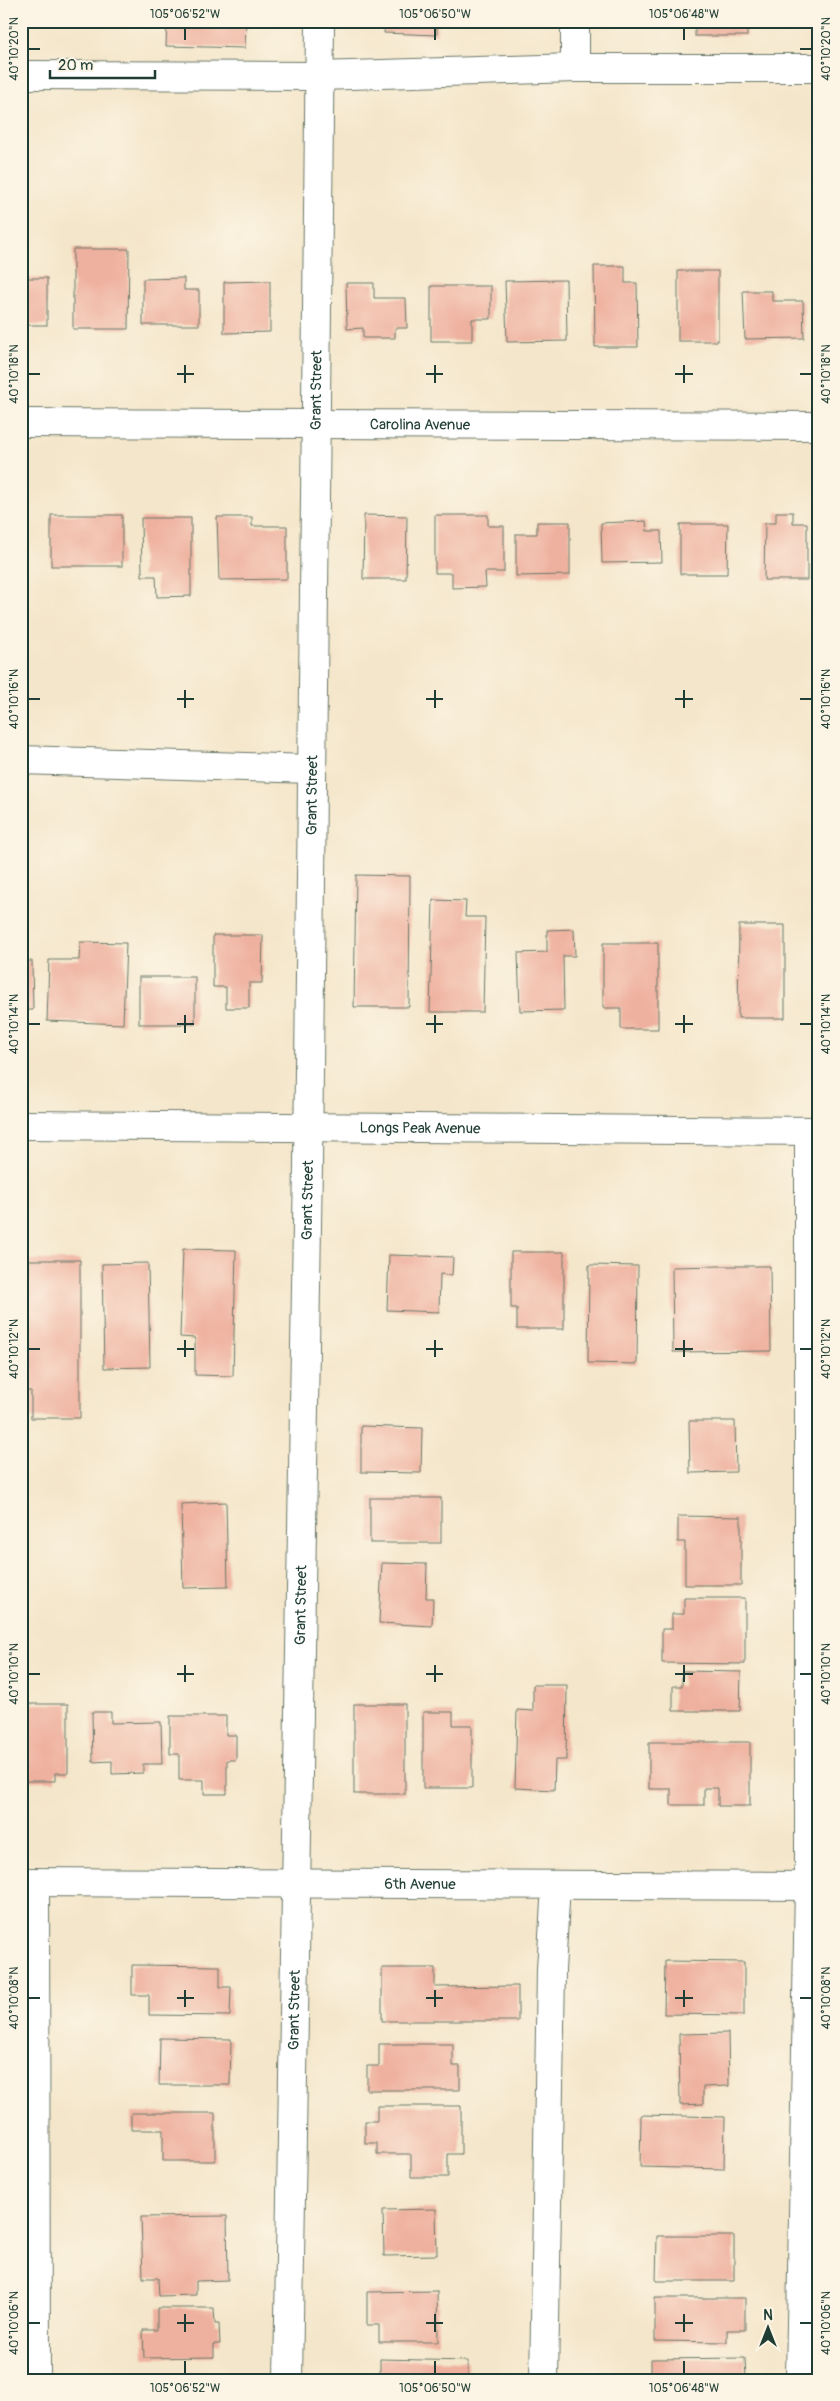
<svg xmlns="http://www.w3.org/2000/svg" width="840" height="2401" viewBox="0 0 840 2401" font-family="Pangolin,sans-serif">
	<style>
		.building { fill: #efb19f }
		.lines { fill: none; stroke-linecap: round; stroke-linejoin: round }
		.minor-casing { stroke: #6a7868; stroke-width: 30 }
		.minor { stroke: #fff; stroke-width: 28 }
		.ticks { fill: none; stroke: #1f3d34; stroke-width: 2 }
		.labels { text-anchor: middle; dominant-baseline: central; stroke-width: 5; stroke-linejoin: round; paint-order: stroke }
		.street-label { font-size: 15px; fill: #1f3d34; stroke: #fcf5e5 }
		.neatline { fill: none; stroke: #1f3d34; stroke-width: 2 }
		.ticks-label { font-size: 12px; text-anchor: middle; fill: #1f3d34 }
	</style>
	<rect width="100%" height="100%" fill="#fcf5e5"/>
	<filter id="ink" filterUnits="userSpaceOnUse"><feTurbulence type="fractalNoise" baseFrequency=".02" numOctaves="2"/><feDisplacementMap in="SourceGraphic" scale="10" xChannelSelector="R" yChannelSelector="G"/><feConvolveMatrix kernelMatrix="1 2 1 2 8 2 1 2 1" color-interpolation-filters="sRGB"/></filter>
	<filter id="wash" filterUnits="userSpaceOnUse"><feTurbulence type="fractalNoise" baseFrequency=".0096" numOctaves="4" result="noise"/><feDisplacementMap in="SourceGraphic" scale="20" xChannelSelector="R" yChannelSelector="G"/><feGaussianBlur stdDeviation="1.12" result="paint"/><feColorMatrix in="noise" values="0 0 0 0 0 0 0 0 0 0 0 0 0 0 0 0 0 1.4 0 .05"/><feComposite in="paint" operator="in"/></filter>
	<g filter="url(#wash)">
		<rect width="100%" height="100%" fill="#f4e6ca"/>
		<g id="blocks">
			<g class="building">
				<polygon points="167,21 246,21 245,48 166,46"/>
				<polygon points="385,21 437,21 437,35 384,33"/>
				<rect x="695" y="21" width="52" height="15"/>
				<polygon points="73,249 129,249 128,329 73,329"/>
				<polygon points="594,266 625,266 625,283 637,283 638,347 595,347"/>
				<rect x="678" y="271" width="40" height="70"/>
				<rect x="21" y="278" width="26" height="47"/>
				<polygon points="184,278 184,290 199,290 199,325 143,325 143,279"/>
				<polygon points="566,280 567,341 507,342 505,281"/>
				<polygon points="270,281 270,332 224,333 224,282"/>
				<polygon points="346,283 374,283 374,298 406,298 407,328 395,328 395,338 363,338 363,328 347,329"/>
				<polygon points="431,286 491,286 491,319 472,319 472,341 431,341"/>
				<polygon points="743,291 772,291 772,301 803,301 804,338 745,339"/>
				<polygon points="776,512 793,512 793,523 807,523 807,580 764,580 765,523 776,523"/>
				<rect x="51" y="515" width="71" height="51"/>
				<polygon points="364,515 407,516 406,579 363,579"/>
				<polygon points="435,515 488,515 488,526 504,526 504,572 485,572 486,587 452,588 452,573 435,573"/>
				<polygon points="217,517 252,517 252,526 287,526 287,579 219,580"/>
				<polygon points="141,518 191,518 191,596 157,597 156,576 142,576"/>
				<polygon points="646,521 647,531 661,531 662,562 602,563 601,523"/>
				<polygon points="537,522 570,522 570,575 516,576 516,534 537,534"/>
				<polygon points="680,524 728,524 727,574 680,574"/>
				<polygon points="356,875 410,876 409,1007 354,1007"/>
				<polygon points="433,900 466,901 465,917 485,917 483,1012 430,1012"/>
				<polygon points="739,925 785,925 785,1018 738,1018"/>
				<polygon points="574,929 575,956 563,956 564,1010 520,1011 518,953 547,952 547,930"/>
				<polygon points="213,935 263,935 262,983 249,983 249,1008 226,1008 226,987 213,987"/>
				<polygon points="80,942 126,943 123,1024 47,1021 49,960 79,960"/>
				<polygon points="603,943 658,943 658,1029 621,1029 621,1008 603,1008"/>
				<polygon points="21,961 32,961 33,1010 21,1010"/>
				<rect x="139" y="977" width="56" height="47"/>
				<polygon points="183,1249 236,1250 233,1376 195,1375 195,1338 180,1337"/>
				<polygon points="511,1252 564,1252 564,1329 517,1329 517,1308 511,1308"/>
				<polygon points="389,1255 453,1257 452,1275 440,1274 439,1312 387,1310"/>
				<polygon points="29,1260 80,1260 80,1418 31,1418 31,1391 21,1391 21,1328 28,1328"/>
				<polygon points="148,1263 150,1367 104,1368 102,1264"/>
				<polygon points="589,1265 638,1266 637,1364 588,1363"/>
				<polygon points="720,1266 770,1266 771,1351 673,1352 672,1267"/>
				<polygon points="689,1421 735,1421 736,1472 690,1473"/>
				<polygon points="361,1426 422,1428 421,1473 361,1472"/>
				<rect x="370" y="1498" width="71" height="45"/>
				<polygon points="226,1502 228,1587 183,1588 181,1504"/>
				<polygon points="678,1516 741,1517 741,1585 685,1585 685,1542 678,1542"/>
				<polygon points="382,1563 427,1564 426,1598 433,1598 432,1626 379,1623"/>
				<polygon points="684,1598 745,1598 745,1664 662,1663 662,1629 672,1629 672,1614 684,1614"/>
				<polygon points="682,1671 741,1672 740,1711 673,1711 673,1686 682,1686"/>
				<polygon points="533,1685 567,1685 566,1760 555,1760 554,1790 515,1788 517,1710 533,1711"/>
				<polygon points="21,1704 68,1704 68,1773 55,1773 55,1781 21,1781"/>
				<rect x="354" y="1704" width="51" height="90"/>
				<polygon points="92,1712 111,1712 111,1723 161,1722 162,1764 143,1764 143,1773 112,1774 112,1761 93,1762"/>
				<polygon points="423,1712 453,1712 453,1725 472,1725 472,1788 423,1788"/>
				<polygon points="170,1716 226,1716 226,1735 236,1735 236,1760 227,1760 227,1794 204,1794 204,1780 179,1780 179,1754 170,1754"/>
				<polygon points="649,1742 750,1742 750,1806 718,1806 718,1788 704,1788 704,1805 671,1805 671,1789 649,1789"/>
				<polygon points="665,1961 744,1962 744,2015 664,2014"/>
				<polygon points="132,1965 220,1966 220,1987 231,1987 230,2016 149,2015 149,1995 132,1995"/>
				<polygon points="382,1968 435,1968 435,1987 518,1986 518,2021 382,2021"/>
				<polygon points="728,2033 729,2086 703,2087 703,2104 680,2105 679,2034"/>
				<polygon points="160,2038 231,2039 230,2085 159,2085"/>
				<polygon points="379,2044 453,2044 453,2066 460,2066 460,2090 367,2090 367,2066 379,2066"/>
				<polygon points="377,2106 461,2106 461,2154 448,2154 448,2177 411,2177 411,2154 377,2154 377,2143 365,2143 365,2121 377,2121"/>
				<polygon points="131,2113 215,2113 215,2161 163,2161 163,2130 131,2130"/>
				<polygon points="641,2115 725,2117 724,2169 640,2167"/>
				<polygon points="436,2209 437,2255 384,2256 383,2210"/>
				<polygon points="227,2216 228,2280 196,2281 196,2295 159,2296 158,2278 143,2278 141,2217"/>
				<polygon points="657,2236 734,2236 734,2281 656,2281"/>
				<polygon points="437,2291 438,2342 379,2342 379,2325 367,2325 367,2292"/>
				<polygon points="655,2298 745,2298 745,2330 727,2330 727,2342 655,2341"/>
				<polygon points="157,2308 214,2308 215,2324 219,2324 220,2344 214,2344 214,2357 144,2358 143,2330 157,2330"/>
				<polygon points="745,2358 746,2380 651,2380 651,2359"/>
				<polygon points="380,2359 468,2361 468,2380 371,2380 371,2374 380,2374"/>
			</g>
		</g>
	</g>
	<g filter="url(#ink)">
		<use href="#blocks" fill-opacity="0" stroke="#6a7868" stroke-width="1"/>
		<g class="lines">
			<g class="minor-casing">
				<g id="minor">
					<polyline points="575,68 575,21"/>
					<polyline points="21,75 319,76 575,68 819,68"/>
					<path id="s1" d="M21,423L819,426"/>
					<polyline points="21,760 311,769"/>
					<path id="s2" d="M21,1125L819,1131"/>
					<path id="s3" d="M21,1882L819,1886"/>
					<polyline points="35,1883 36,2380"/>
					<path id="s4" d="M288,2380L308,1164L320,21"/>
					<polyline points="544,2380 551,1970 556,1885"/>
					<polyline points="800,2380 809,1886 809,1131"/>
				</g>
			</g>
			<use href="#minor" class="minor"/>
		</g>
	</g>
	<path class="ticks" d="M185,28V40M435,28V40M684,28V40M28,49H40M800,49H812M185,365V383M435,365V383M684,365V383M28,374H40M177,374H194M426,374H443M675,374H693M800,374H812M185,690V708M435,690V708M684,690V708M28,699H40M177,699H194M426,699H443M675,699H693M800,699H812M185,1015V1033M435,1015V1033M684,1015V1033M28,1024H40M177,1024H194M426,1024H443M675,1024H693M800,1024H812M185,1340V1357M435,1340V1357M684,1340V1357M28,1349H40M177,1349H194M426,1349H443M675,1349H693M800,1349H812M185,1665V1682M435,1665V1682M684,1665V1682M28,1674H40M177,1674H194M426,1674H443M675,1674H693M800,1674H812M185,1990V2007M435,1990V2007M684,1990V2007M28,1998H40M177,1998H194M426,1998H443M675,1998H693M800,1998H812M185,2314V2332M435,2314V2332M684,2314V2332M28,2323H40M177,2323H194M426,2323H443M675,2323H693M800,2323H812M185,2361V2374M435,2361V2374M684,2361V2374"/>
	<g class="labels">
		<g class="street-label">
			<text stroke="none"><textPath href="#s4" startOffset="1990">Grant Street</textPath></text>
			<text stroke="none"><textPath href="#s1" startOffset="399">Carolina Avenue</textPath></text>
			<text stroke="none"><textPath href="#s4" startOffset="1585">Grant Street</textPath></text>
			<text stroke="none"><textPath href="#s2" startOffset="399">Longs Peak Avenue</textPath></text>
			<text stroke="none"><textPath href="#s4" startOffset="1180">Grant Street</textPath></text>
			<text stroke="none"><textPath href="#s4" startOffset="775">Grant Street</textPath></text>
			<text stroke="none"><textPath href="#s3" startOffset="399">6th Avenue</textPath></text>
			<text stroke="none"><textPath href="#s4" startOffset="370">Grant Street</textPath></text>
		</g>
	</g>
	<rect width="840" height="2401" fill="none" stroke="#fcf5e5" stroke-width="55"/>
	<g transform="translate(768 2328)" stroke="#fcf5e5" stroke-width="4" paint-order="stroke">
	<path d="M0-4L9 19L0 12L-9 19Z" fill="#1f3d34"/>
	<text y="-8" font-size="14" font-weight="bold" text-anchor="middle" fill="#1f3d34">N</text>
	</g>
	<path d="M50 70v8h105v-8" fill="none" stroke="#1f3d34" stroke-width="2.5"/>
	<text x="58" y="70" font-size="15" fill="#1f3d34" stroke="#fcf5e5" stroke-width="4" paint-order="stroke">20 m</text>
	<rect x="28" y="28" width="784" height="2346" class="neatline"/>
	<g class="ticks-label">
		<text x="185" y="18">105°06'52"W</text>
		<text x="435" y="18">105°06'50"W</text>
		<text x="684" y="18">105°06'48"W</text>
		<text transform="translate(14 49) rotate(-90)" y="4">40°10'20"N</text>
		<text transform="translate(826 49) rotate(-90)" y="4">40°10'20"N</text>
		<text transform="translate(14 374) rotate(-90)" y="4">40°10'18"N</text>
		<text transform="translate(826 374) rotate(-90)" y="4">40°10'18"N</text>
		<text transform="translate(14 699) rotate(-90)" y="4">40°10'16"N</text>
		<text transform="translate(826 699) rotate(-90)" y="4">40°10'16"N</text>
		<text transform="translate(14 1024) rotate(-90)" y="4">40°10'14"N</text>
		<text transform="translate(826 1024) rotate(-90)" y="4">40°10'14"N</text>
		<text transform="translate(14 1349) rotate(-90)" y="4">40°10'12"N</text>
		<text transform="translate(826 1349) rotate(-90)" y="4">40°10'12"N</text>
		<text transform="translate(14 1674) rotate(-90)" y="4">40°10'10"N</text>
		<text transform="translate(826 1674) rotate(-90)" y="4">40°10'10"N</text>
		<text transform="translate(14 1998) rotate(-90)" y="4">40°10'08"N</text>
		<text transform="translate(826 1998) rotate(-90)" y="4">40°10'08"N</text>
		<text transform="translate(14 2323) rotate(-90)" y="4">40°10'06"N</text>
		<text transform="translate(826 2323) rotate(-90)" y="4">40°10'06"N</text>
		<text x="185" y="2392">105°06'52"W</text>
		<text x="435" y="2392">105°06'50"W</text>
		<text x="684" y="2392">105°06'48"W</text>
	</g>
</svg>
